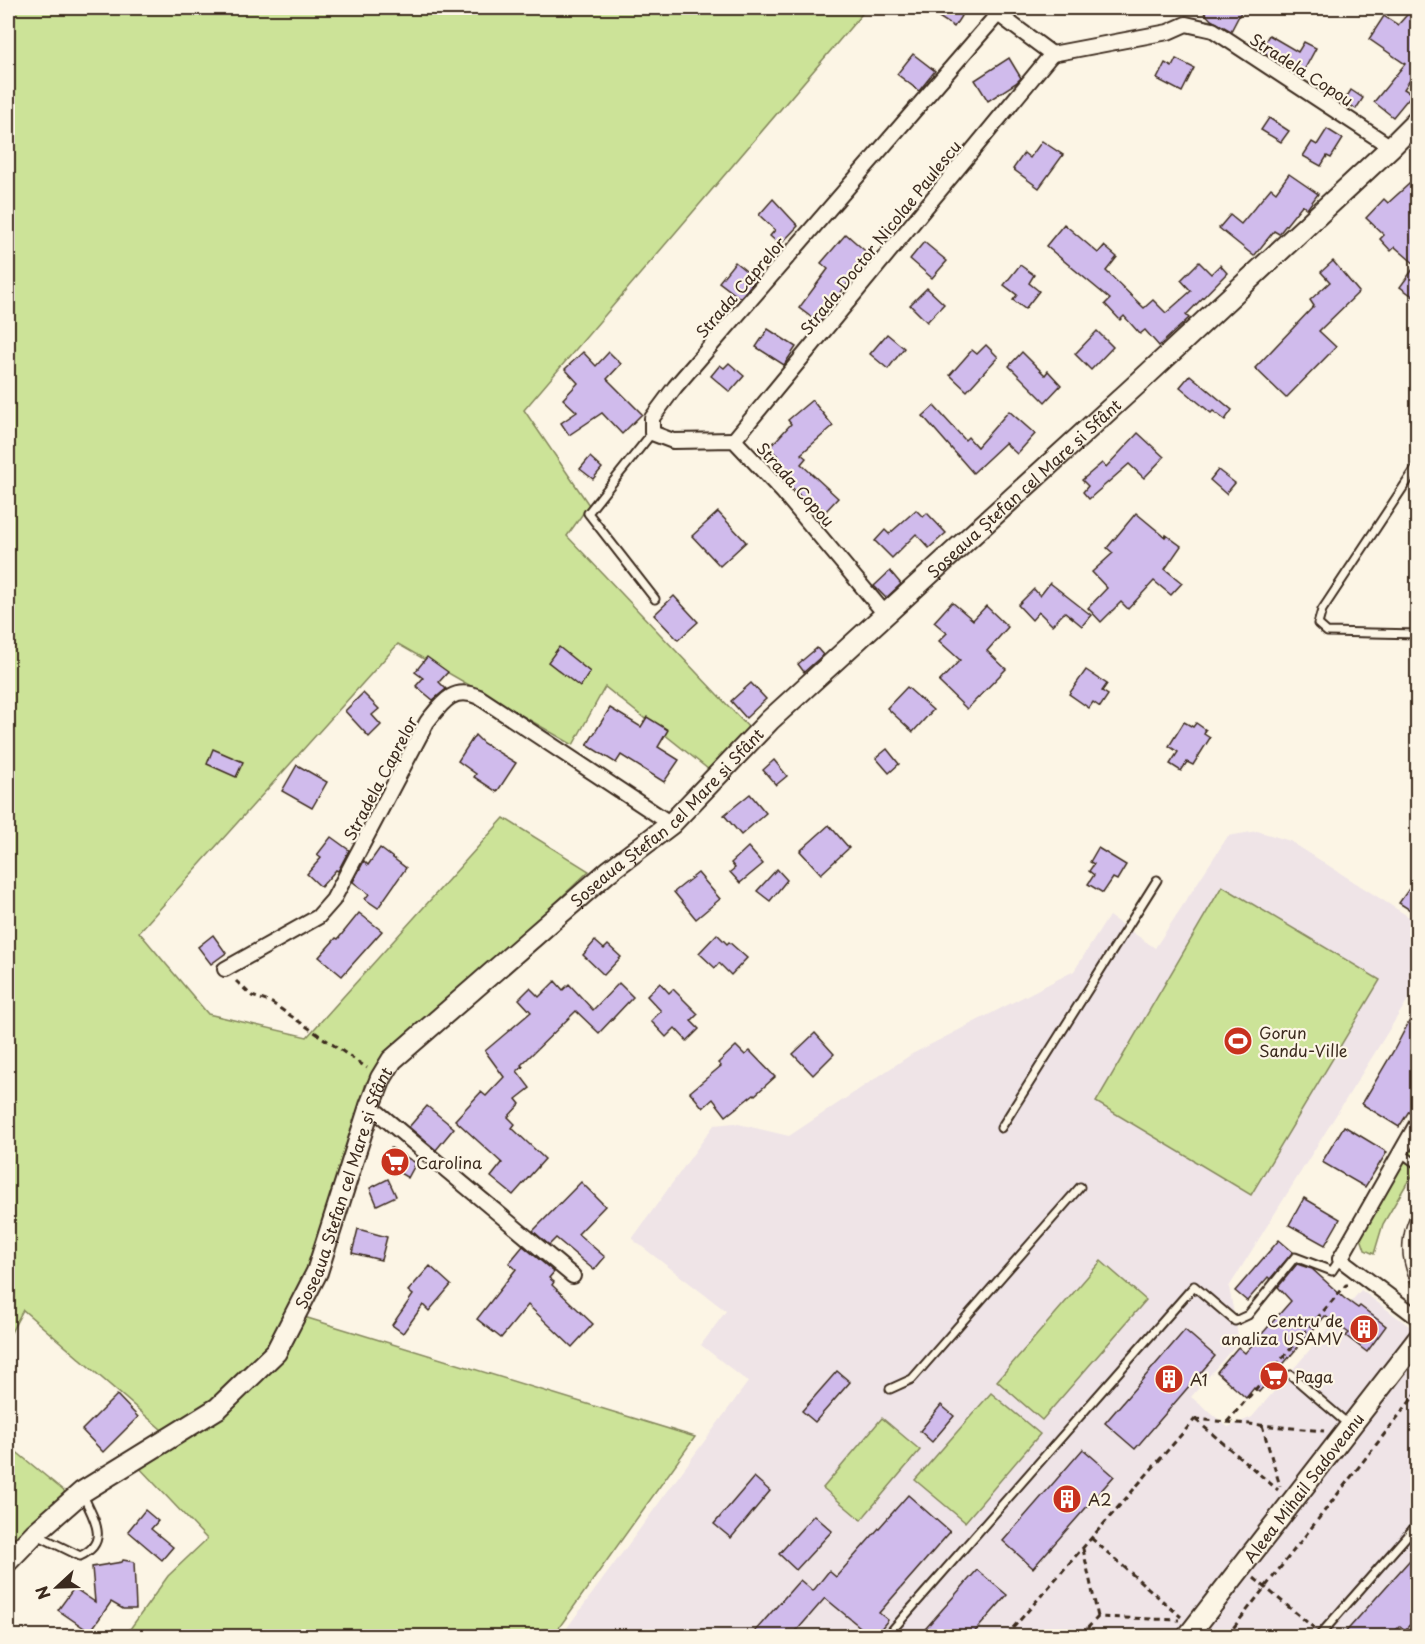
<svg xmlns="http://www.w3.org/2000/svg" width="1425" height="1644" viewBox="0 0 1425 1644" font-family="'Playpen Sans',sans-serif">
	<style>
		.built { fill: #efe4e7 }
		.green { fill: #cce398; stroke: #84865b; stroke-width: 1.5 }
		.building { fill: #d0bbec; stroke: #3b2a1e; stroke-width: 1.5 }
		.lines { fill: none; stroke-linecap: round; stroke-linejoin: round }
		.lane-casing { stroke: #3b2a1e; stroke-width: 11 }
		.street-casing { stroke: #3b2a1e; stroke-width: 18 }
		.secondary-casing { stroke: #3b2a1e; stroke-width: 24 }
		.path { stroke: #3b2a1e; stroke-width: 3; stroke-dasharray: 6 4.5; stroke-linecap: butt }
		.lane { stroke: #fcf5e5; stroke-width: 7 }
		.street { stroke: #fcf5e5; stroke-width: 14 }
		.secondary { stroke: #fcf5e5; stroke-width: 20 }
		.tram { stroke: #3b2a1e; stroke-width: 1.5 }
		.labels { text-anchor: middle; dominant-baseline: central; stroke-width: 4.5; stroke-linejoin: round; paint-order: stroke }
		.street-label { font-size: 16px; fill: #3b2a1e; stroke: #fcf5e5 }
		.poi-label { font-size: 16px; fill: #3b2a1e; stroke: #fcf5e5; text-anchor: start }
	</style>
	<rect width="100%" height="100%" fill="#fcf5e5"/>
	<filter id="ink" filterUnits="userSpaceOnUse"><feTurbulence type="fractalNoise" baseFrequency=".0167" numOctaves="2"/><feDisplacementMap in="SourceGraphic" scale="12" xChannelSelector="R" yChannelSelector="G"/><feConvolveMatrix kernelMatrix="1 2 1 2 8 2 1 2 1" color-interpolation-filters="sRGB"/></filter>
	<g filter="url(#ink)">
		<polygon class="built" points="1257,831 1290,841 1417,922 1417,985 1229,1287 1239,1341 1191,1397 1228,1427 1252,1417 1361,1290 1417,1332 1417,1636 561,1636 748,1382 701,1345 726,1311 632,1239 714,1125 734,1123 789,1136 912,1054 1074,971 1109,916 1155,948 1228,836"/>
		<g class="green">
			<polygon points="8,8 867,8 524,410 589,505 567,536 751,730 708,769 605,687 573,745 398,644 139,932 208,1014 307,1037 504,818 589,871 366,1083 314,1271 273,1349 216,1405 168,1435 23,1310 8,1338"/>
			<polygon points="1222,886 1380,980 1251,1195 1096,1102"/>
			<polygon points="1417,1135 1417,1170 1407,1183 1383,1224 1374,1254 1365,1250 1360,1235"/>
			<polygon points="1101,1261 1146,1300 1042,1420 997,1381"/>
			<polygon points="301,1316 695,1437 553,1636 125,1636 168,1576 207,1539 135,1463 221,1411"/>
			<polygon points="991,1393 1040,1434 965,1522 915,1480"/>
			<polygon points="882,1418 920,1450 861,1520 823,1488"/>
			<polygon points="8,1445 70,1496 8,1555"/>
		</g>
		<g class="building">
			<polygon points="925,8 955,8 963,13 954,27"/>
			<polygon points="1200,8 1243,8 1231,31 1211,20"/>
			<polygon points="1413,8 1418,8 1418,72 1416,71 1404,89 1412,94 1393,117 1374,102 1405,64 1369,39 1384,16 1398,25"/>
			<polygon points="1269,35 1298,52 1304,42 1316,48 1302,74 1260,50"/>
			<polygon points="913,54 935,71 919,91 897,74"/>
			<polygon points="1009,58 1021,78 1016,83 988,101 975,80"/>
			<polygon points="1176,59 1194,68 1182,92 1157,79 1165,63 1172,67"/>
			<polygon points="1351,90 1363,98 1356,109 1344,101"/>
			<polygon points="1269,118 1289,131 1281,142 1261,130"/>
			<polygon points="1327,129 1343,139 1331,158 1327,156 1321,166 1303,156 1312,142 1317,145"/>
			<polygon points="1042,141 1063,155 1039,188 1013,169 1024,153 1030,158"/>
			<polygon points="1289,174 1318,194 1307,209 1302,205 1279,234 1274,231 1254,256 1219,228 1230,215 1241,224 1271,188 1276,192"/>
			<polygon points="1418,176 1418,300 1400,287 1416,265 1395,247 1391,251 1380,239 1384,235 1366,218 1384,199 1388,203"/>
			<polygon points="773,199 798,226 780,245 770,236 775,230 759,215"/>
			<polygon points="1064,224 1098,253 1104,246 1117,257 1106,271 1144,308 1153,300 1166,313 1191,291 1181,280 1199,262 1211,274 1220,265 1227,273 1186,315 1189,318 1159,346 1145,330 1140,334 1124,316 1120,320 1105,304 1110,299 1046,246"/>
			<polygon points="846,234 872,257 852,281 850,280 819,323 799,308 828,269 821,263"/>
			<polygon points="924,242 947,261 932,278 910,259"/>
			<polygon points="1333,261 1359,292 1319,331 1336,347 1286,398 1255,368 1314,306 1310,300 1330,282 1321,272"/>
			<polygon points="735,262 756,279 740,298 719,282"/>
			<polygon points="1020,265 1034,275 1029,283 1039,291 1025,309 1013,300 1017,295 1004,285"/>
			<polygon points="927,288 944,304 927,322 910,305"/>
			<polygon points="768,329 796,347 784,365 756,347"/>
			<polygon points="1097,331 1113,347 1091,370 1075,354"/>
			<polygon points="887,334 904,348 888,369 870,354"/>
			<polygon points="986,345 998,357 967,391 950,375 972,350 977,354"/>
			<polygon points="583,352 596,366 609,352 621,364 607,379 642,414 622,434 602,413 569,435 561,423 577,412 563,399 578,383 565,369"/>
			<polygon points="1022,352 1045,375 1048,371 1061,385 1045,402 1009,366"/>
			<polygon points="729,363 744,376 730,392 711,376 720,365 724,368"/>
			<polygon points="1190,375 1232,410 1225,420 1213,411 1211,413 1180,387"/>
			<polygon points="812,400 833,426 801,454 806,458 801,464 838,498 825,512 813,501 809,505 778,473 782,468 775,462 779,457 769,448 791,424 788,420"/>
			<polygon points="934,406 965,440 968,437 977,447 1009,411 1035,434 1017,454 1005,443 973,473 923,416"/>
			<polygon points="1138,433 1164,457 1144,478 1129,464 1089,499 1083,492 1088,486 1082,480 1102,463 1106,467"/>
			<polygon points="590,457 602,468 593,479 580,469"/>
			<polygon points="1218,470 1235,483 1226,494 1210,480"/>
			<polygon points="916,510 923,517 927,513 946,533 929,548 916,534 892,558 875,541 885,530 889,534"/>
			<polygon points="718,512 746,542 720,566 692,536"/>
			<polygon points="1136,513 1165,537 1166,535 1181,546 1165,569 1182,583 1171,595 1154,581 1128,609 1121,602 1101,622 1088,608 1107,588 1092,572 1113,553 1107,548"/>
			<polygon points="890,571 901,584 886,598 874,586"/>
			<polygon points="1050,583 1091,615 1082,626 1065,612 1052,625 1039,612 1032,620 1018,605 1034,589 1040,596"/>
			<polygon points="674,596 698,622 678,640 654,615"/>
			<polygon points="952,602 973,620 986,606 1008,627 987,651 1006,669 967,709 939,682 960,660 939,641 947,633 934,622"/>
			<polygon points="559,647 590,672 580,687 548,662"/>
			<polygon points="817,648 823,655 804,672 798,664"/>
			<polygon points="427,657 448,672 439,682 446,689 433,700 416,686 423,678 415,672"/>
			<polygon points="1086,670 1107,684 1102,691 1108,695 1100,707 1093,702 1089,708 1069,694"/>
			<polygon points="751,683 766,699 746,718 731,701"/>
			<polygon points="907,687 933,710 913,732 887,708"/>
			<polygon points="363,693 379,709 372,715 381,725 369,737 345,711"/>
			<polygon points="610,708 641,727 647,717 668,730 658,747 679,760 664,782 621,755 616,763 587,745"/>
			<polygon points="1184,722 1193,727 1196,723 1206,730 1204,734 1210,738 1193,765 1187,762 1181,771 1170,764 1178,752 1169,746"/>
			<polygon points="475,735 483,743 516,763 497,792 474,777 476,774 458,761"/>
			<polygon points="213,749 243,762 236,777 207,764"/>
			<polygon points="887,749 899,764 889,773 876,758"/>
			<polygon points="774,760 787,776 776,785 763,770"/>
			<polygon points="297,765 327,782 312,808 282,791"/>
			<polygon points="750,794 766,813 741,835 724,815"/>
			<polygon points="829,825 849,848 821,874 800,851"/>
			<polygon points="331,837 349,850 338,871 336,870 321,887 307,874 321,858 317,855"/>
			<polygon points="748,847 763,864 740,883 730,872 735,868 731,863"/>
			<polygon points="380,848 406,868 378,908 365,899 369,894 353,882 364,861 368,865"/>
			<polygon points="1098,848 1126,865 1117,880 1113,878 1103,893 1088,884 1094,875 1089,871 1094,864 1090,862"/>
			<polygon points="777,869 787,880 770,901 757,891"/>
			<polygon points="698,873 720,899 696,919 674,892"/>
			<polygon points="1418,876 1418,915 1399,903"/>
			<polygon points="359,913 382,931 342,976 319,957 336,938 338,939"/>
			<polygon points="717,934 727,944 729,942 747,958 731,975 719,963 715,968 699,953"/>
			<polygon points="213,935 226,953 211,964 198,947"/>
			<polygon points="595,941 604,949 608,945 621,957 604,975 583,955"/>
			<polygon points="555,981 563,990 569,984 593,1010 619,983 633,997 599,1033 576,1011 521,1065 523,1067 517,1071 530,1088 516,1099 520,1104 508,1117 515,1124 512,1128 545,1159 513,1195 491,1177 502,1163 455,1120 481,1092 486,1096 504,1077 485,1051 531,1012 519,999 530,988 539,997"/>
			<polygon points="660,983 669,993 673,989 698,1014 691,1021 699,1029 687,1041 675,1028 666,1037 651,1021 661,1011 647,996"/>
			<polygon points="1418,1005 1418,1097 1399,1127 1362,1104 1394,1050"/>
			<polygon points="815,1033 834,1054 813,1075 793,1054"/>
			<polygon points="736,1046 745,1055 750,1051 775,1077 755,1095 754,1094 726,1116 713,1099 703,1108 690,1092 721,1066 718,1063"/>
			<polygon points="427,1106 454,1128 436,1150 409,1127"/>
			<polygon points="1344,1126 1387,1152 1365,1187 1322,1162"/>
			<polygon points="391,1148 416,1163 408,1178 383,1163"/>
			<polygon points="388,1179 396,1196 377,1205 370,1188"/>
			<polygon points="581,1182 605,1206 578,1234 605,1257 594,1270 556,1238 549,1245 533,1231"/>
			<polygon points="1304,1198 1340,1219 1325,1245 1289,1225"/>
			<polygon points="358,1229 387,1237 381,1260 352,1253"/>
			<polygon points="1279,1240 1293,1252 1270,1279 1268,1277 1247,1301 1235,1291"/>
			<polygon points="523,1246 554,1272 549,1278 554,1282 552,1285 593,1324 572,1347 528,1305 501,1338 477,1319 516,1269 509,1263"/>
			<polygon points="1297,1264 1312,1269 1344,1298 1358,1308 1360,1306 1386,1326 1367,1352 1346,1336 1349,1333 1325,1316 1259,1392 1254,1388 1246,1398 1217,1372 1238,1347 1245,1353 1291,1301 1278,1287"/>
			<polygon points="430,1266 451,1285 429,1311 423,1305 403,1333 392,1325 413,1295 408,1291"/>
			<polygon points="1185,1330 1215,1356 1135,1449 1105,1423"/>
			<polygon points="837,1371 850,1382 815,1422 802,1411"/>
			<polygon points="117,1395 138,1417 103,1452 82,1430"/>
			<polygon points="941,1405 954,1416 932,1442 920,1431"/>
			<polygon points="1083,1449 1114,1476 1033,1568 1003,1541"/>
			<polygon points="754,1477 770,1491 731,1538 714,1524"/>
			<polygon points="908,1495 950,1532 879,1613 888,1620 875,1636 871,1636 825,1598 792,1636 762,1636 755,1631 800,1580 813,1591 829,1571 836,1577"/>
			<polygon points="145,1510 158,1521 151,1529 173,1547 162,1560 128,1531"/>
			<polygon points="814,1515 832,1531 796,1570 779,1554"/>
			<polygon points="1418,1551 1418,1616 1405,1630 1400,1626 1390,1636 1342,1636"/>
			<polygon points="123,1560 134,1562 136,1609 123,1609 111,1602 90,1632 58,1610 74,1588 95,1602 92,1567 122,1562"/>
			<polygon points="977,1570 1007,1595 971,1636 919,1636"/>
		</g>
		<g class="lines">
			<g class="lane-casing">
				<g id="lane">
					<polyline points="652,433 588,513 655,599"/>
					<polyline points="1418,465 1322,610 1318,624 1327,632 1418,634"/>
					<polyline points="1001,1128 1157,880"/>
					<polyline points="1400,1152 1418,1165"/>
					<polyline points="1291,1375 1349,1425"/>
					<polyline points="890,1389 912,1379 1080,1187"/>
					<path d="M37,1535L80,1556C111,1542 93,1518 83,1495"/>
					<polyline points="821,1636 823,1636"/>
					<polyline points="887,1636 1194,1286 1235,1321 1248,1315 1295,1257 1332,1271 1340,1259"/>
					<polyline points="1319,1636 1413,1529 1418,1533"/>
				</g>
			</g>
			<g class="street-casing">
				<g id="street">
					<polyline points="998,14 1052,54"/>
					<polyline points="1052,54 1168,32 1186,24 1213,30 1391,147"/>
					<polyline points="734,440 1052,54"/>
					<polyline points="886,615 783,492 734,440 673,441 652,433 652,418 675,387 1003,8"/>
					<path d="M225,969L318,917L333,900L427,722C442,703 453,685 479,697L671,824"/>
					<polyline points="370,1106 573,1276"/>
					<polyline points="1418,1122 1340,1259 1418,1318"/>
				</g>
			</g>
			<g class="secondary-casing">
				<g id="secondary">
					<path id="s1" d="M8,1561L35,1533L82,1492L218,1408L276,1352L317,1272L370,1106L381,1078L392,1060L609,871L671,824L770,720L1135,386L1391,147L1418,120"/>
					<path id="s2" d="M1188,1636L1418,1339"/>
				</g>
			</g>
			<g class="path">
				<polyline points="236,981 252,996 272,1003 367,1068"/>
				<polyline points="1195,1419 1324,1431"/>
				<polyline points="1196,1420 1278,1490"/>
				<polyline points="1227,1422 1346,1285 1348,1285"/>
				<polyline points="1262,1425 1280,1486"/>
				<polyline points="1091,1538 1181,1617"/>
				<polyline points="1083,1549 1098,1617"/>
				<polyline points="1254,1578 1314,1628"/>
				<polyline points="1006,1636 1195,1419"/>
				<polyline points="1080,1636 1098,1617 1179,1620"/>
				<polyline points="1227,1636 1418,1391"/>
			</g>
			<use href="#lane" class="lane"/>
			<use href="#street" class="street"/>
			<use href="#secondary" class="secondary"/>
			<path class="tram" d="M1418,1200C1397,1235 1398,1262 1418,1296"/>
		</g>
	</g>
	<defs>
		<g id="stadium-disc" transform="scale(1.5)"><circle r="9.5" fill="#c8321e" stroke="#fcf5e5"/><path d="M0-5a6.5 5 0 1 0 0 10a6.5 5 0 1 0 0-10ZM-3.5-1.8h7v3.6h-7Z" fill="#fff"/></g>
		<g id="supermarket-disc" transform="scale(1.5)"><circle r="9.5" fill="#c8321e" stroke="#fcf5e5"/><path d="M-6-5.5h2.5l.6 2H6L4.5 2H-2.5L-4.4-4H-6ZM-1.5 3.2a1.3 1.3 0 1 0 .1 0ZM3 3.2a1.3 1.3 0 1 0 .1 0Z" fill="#fff"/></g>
		<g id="building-disc" transform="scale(1.5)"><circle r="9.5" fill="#c8321e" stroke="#fcf5e5"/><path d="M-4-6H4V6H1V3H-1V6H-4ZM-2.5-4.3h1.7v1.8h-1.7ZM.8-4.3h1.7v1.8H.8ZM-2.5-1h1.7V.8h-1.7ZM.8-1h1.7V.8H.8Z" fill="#fff"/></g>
	</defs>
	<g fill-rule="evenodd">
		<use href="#stadium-disc" x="1238" y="1041"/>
		<use href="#supermarket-disc" x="395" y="1162"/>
		<use href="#building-disc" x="1364" y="1329"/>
		<use href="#supermarket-disc" x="1274" y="1376"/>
		<use href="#building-disc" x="1169" y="1379"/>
		<use href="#building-disc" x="1067" y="1499"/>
	</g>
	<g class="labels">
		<g class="street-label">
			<text transform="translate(1302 69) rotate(33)">Stradela Copou</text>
			<text transform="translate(880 237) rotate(-51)">Strada Doctor Nicolae Paulescu</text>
			<text transform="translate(740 287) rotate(-49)">Strada Caprelor</text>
			<text transform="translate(796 484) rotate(48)">Strada Copou</text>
			<text stroke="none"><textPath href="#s1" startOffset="1510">Șoseaua Ștefan cel Mare și Sfânt</textPath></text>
			<text transform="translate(380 778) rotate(-62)">Stradela Caprelor</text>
			<text stroke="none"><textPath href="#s1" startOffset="1024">Șoseaua Ștefan cel Mare și Sfânt</textPath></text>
			<text stroke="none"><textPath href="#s1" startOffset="520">Șoseaua Ștefan cel Mare și Sfânt</textPath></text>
			<text stroke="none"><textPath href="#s2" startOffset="188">Aleea Mihail Sadoveanu</textPath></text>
		</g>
		<g class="poi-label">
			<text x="1259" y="1032">Gorun<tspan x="1259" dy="18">Sandu-Ville</tspan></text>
			<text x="416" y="1162">Carolina</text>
			<text x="1343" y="1320" text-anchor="end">Centru de<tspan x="1343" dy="18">analiza USAMV</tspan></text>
			<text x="1295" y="1376">Paga</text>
			<text x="1190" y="1379">A1</text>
			<text x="1088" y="1499">A2</text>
		</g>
	</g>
	<rect width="1425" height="1644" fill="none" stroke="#fcf5e5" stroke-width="30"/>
	<rect x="15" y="15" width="1395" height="1614" fill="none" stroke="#3b2a1e" stroke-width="2" filter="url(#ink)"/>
	<g transform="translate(57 1587) rotate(248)" stroke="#fcf5e5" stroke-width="4.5" paint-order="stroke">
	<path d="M0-4.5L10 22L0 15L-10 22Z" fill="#3b2a1e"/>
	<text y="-9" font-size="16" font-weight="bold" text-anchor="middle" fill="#3b2a1e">N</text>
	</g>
</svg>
